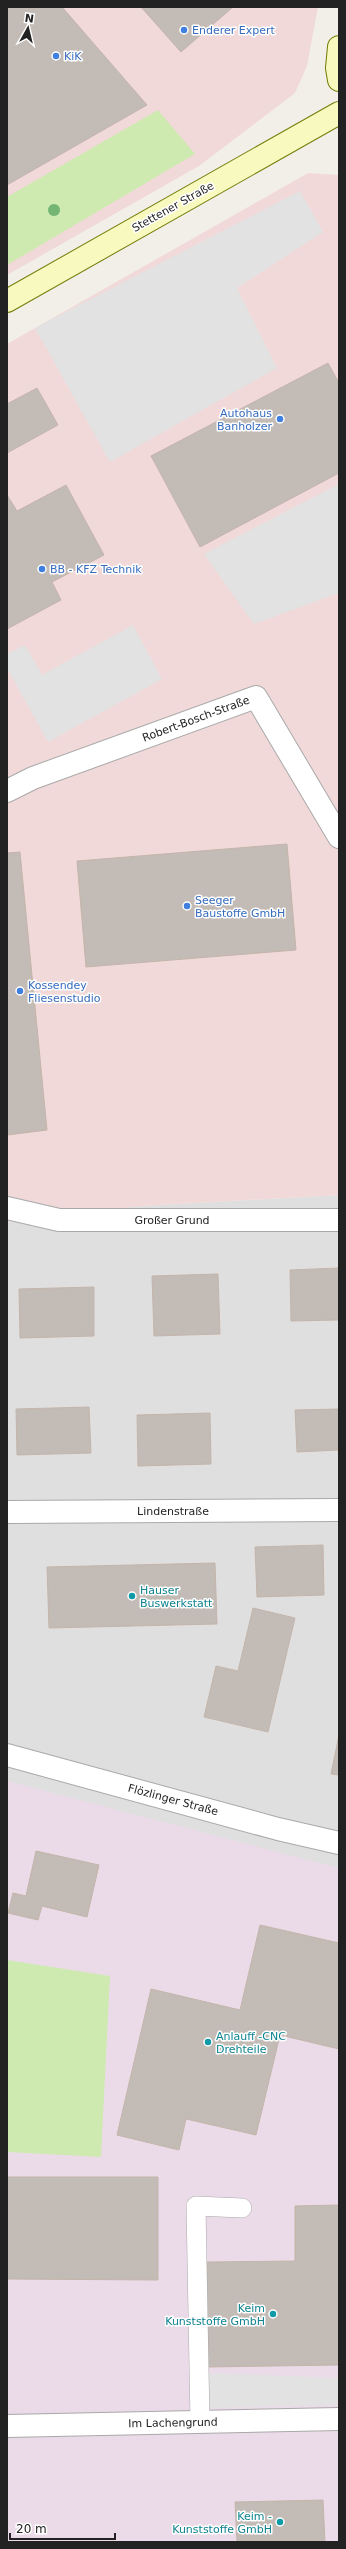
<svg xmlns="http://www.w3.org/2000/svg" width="346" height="2549" viewBox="0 0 346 2549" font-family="'DejaVu Sans',sans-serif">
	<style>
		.residential { fill: #e0dfdf }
		.commercial { fill: #f2d9d9 }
		.industrial { fill: #ebdbe8 }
		.grass { fill: #ceeab0 }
		.parking { fill: #e2e2e2 }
		.building { fill: #c3bbb5; stroke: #c4b5ab }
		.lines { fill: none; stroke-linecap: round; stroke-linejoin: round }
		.lane-casing { stroke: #a9a9a9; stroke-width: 20 }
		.street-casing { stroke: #a9a9a9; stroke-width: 24 }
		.secondary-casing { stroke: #717c06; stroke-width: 24 }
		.lane { stroke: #fff; stroke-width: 19 }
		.street { stroke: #fff; stroke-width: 22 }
		.secondary { stroke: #f8f9bf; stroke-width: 22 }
		.tree { fill: #74b474 }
		.shop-dot { fill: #3f7fe0; stroke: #fff; stroke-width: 1.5 }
		.culture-dot { fill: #0f9aa8; stroke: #fff; stroke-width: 1.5 }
		.labels { text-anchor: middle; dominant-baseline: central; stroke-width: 3; stroke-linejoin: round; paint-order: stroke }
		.shop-label { font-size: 11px; fill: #366cbe; stroke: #fff; text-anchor: start }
		.street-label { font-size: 11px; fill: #222; stroke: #fff }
		.culture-label { font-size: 11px; fill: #0d838f; stroke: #fff; text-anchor: start }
	</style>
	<rect width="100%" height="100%" fill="#f2efe9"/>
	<polygon class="residential" points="339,1195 339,2542 7,2542 7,1222 141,1206"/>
	<g class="commercial">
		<polygon points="7,7 318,7 307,66 295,93 199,166 7,275"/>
		<polygon points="308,173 339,175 339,1195 141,1206 7,1222 7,344"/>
	</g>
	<polygon class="industrial" points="7,1781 339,1868 339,2542 7,2542"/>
	<g class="grass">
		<polygon points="158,110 195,154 7,265 7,197"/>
		<polygon points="7,1960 110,1976 101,2157 7,2152"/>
	</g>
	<g class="parking">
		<polygon points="300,191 323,232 237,288 277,368 110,462 35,328"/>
		<polygon points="339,484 339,593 254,624 204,554"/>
		<polygon points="133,625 162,679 48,742 7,668 7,654 25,645 42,675"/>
		<polygon points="207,2373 339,2378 339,2405 209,2408"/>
	</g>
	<g class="building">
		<polygon points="7,7 62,7 147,105 7,185"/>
		<polygon points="141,7 233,7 181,52"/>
		<polygon points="328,363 339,383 339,473 200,547 151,456"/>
		<polygon points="37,388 58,425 7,453 7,404"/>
		<polygon points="66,485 104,555 52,582 61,600 7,629 7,495 17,511"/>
		<polygon points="287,844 296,950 86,967 77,861"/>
		<polygon points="20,852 47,1130 7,1135 7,853"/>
		<polygon points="339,1268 339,1320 291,1321 290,1270"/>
		<polygon points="218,1274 220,1334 154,1336 152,1276"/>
		<polygon points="94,1287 94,1336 20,1338 19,1289"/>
		<polygon points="89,1407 91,1453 17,1455 16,1409"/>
		<polygon points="339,1409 339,1450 297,1452 295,1410"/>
		<polygon points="210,1413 211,1464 138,1466 137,1415"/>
		<polygon points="323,1545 324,1595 257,1597 255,1547"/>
		<polygon points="215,1563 217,1624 49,1628 47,1567"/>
		<polygon points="253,1608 295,1618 268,1732 204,1717 216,1666 238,1671"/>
		<polygon points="339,1735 339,1775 331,1774"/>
		<polygon points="36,1851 99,1865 87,1917 42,1906 38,1920 8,1913 13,1893 26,1896"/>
		<polygon points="260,1925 339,1943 339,2049 280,2035 256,2135 186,2119 179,2150 117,2135 151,1989 240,2010"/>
		<polygon points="7,2177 158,2177 158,2280 7,2279"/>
		<polygon points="339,2205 339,2365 207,2367 206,2262 295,2261 295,2206"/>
		<polygon points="323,2500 325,2542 237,2542 235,2502"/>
	</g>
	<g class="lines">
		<g class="lane-casing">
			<polyline id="lane" points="200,2422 196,2206 242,2208"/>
		</g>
		<g class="street-casing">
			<g id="street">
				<polyline points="7,791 33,778 256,697 339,837"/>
				<polyline points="7,1208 59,1220 339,1220"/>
				<polyline points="7,1512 339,1510"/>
				<polyline points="7,1755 278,1829 339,1843"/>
				<polyline points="7,2426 339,2419"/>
			</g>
		</g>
		<g class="secondary-casing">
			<g id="secondary">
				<polyline points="339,47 337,68 339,80"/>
				<polyline points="7,301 339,113"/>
			</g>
		</g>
		<use href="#lane" class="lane"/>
		<use href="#street" class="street"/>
		<use href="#secondary" class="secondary"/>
	</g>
	<circle class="tree" cx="54" cy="210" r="6"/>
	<g class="shop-dot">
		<circle cx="184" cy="30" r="4"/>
		<circle cx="56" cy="56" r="4"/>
		<circle cx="280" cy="419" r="4"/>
		<circle cx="42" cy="569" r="4"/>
		<circle cx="187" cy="906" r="4"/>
		<circle cx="20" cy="991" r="4"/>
	</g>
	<g class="culture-dot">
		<circle cx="132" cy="1596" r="4"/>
		<circle cx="208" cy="2042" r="4"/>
		<circle cx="273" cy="2314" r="4"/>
		<circle cx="280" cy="2522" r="4"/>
	</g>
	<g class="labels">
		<g class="shop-label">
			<text x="192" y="30">Enderer Expert</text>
			<text x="64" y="56">KiK</text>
			<text x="272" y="413" text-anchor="end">Autohaus<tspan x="272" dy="13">Banholzer</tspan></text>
			<text x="50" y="569">BB - KFZ Technik</text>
			<text x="195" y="900">Seeger<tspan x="195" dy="13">Baustoffe GmbH</tspan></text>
			<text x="28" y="985">Kossendey<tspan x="28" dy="13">Fliesenstudio</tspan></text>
		</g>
		<g class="street-label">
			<text transform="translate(173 207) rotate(-29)">Stettener Straße</text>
			<text transform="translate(196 719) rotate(-20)">Robert-Bosch-Straße</text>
			<text x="172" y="1220">Großer Grund</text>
			<text x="173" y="1511">Lindenstraße</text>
			<text transform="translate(173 1800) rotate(15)">Flözlinger Straße</text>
			<text transform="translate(173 2423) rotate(-1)">Im Lachengrund</text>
		</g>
		<g class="culture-label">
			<text x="140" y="1590">Hauser<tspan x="140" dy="13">Buswerkstatt</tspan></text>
			<text x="216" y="2036">Anlauff -CNC<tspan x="216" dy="13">Drehteile</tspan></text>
			<text x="265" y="2308" text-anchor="end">Keim<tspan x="265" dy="13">Kunststoffe GmbH</tspan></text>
			<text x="272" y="2516" text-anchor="end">Keim -<tspan x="272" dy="13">Kunststoffe GmbH</tspan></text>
		</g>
	</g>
	<rect width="346" height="2549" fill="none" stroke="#222222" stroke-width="16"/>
	<g transform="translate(28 28) rotate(8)" stroke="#ffffff" stroke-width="3" paint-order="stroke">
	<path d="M0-3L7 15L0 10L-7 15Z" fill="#222222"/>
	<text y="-6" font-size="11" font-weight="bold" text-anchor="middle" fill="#222222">N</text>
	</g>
	<path d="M10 2533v6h105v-6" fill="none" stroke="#222222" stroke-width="2"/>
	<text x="16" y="2533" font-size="12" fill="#222222" stroke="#ffffff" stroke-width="3" paint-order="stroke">20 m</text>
</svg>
